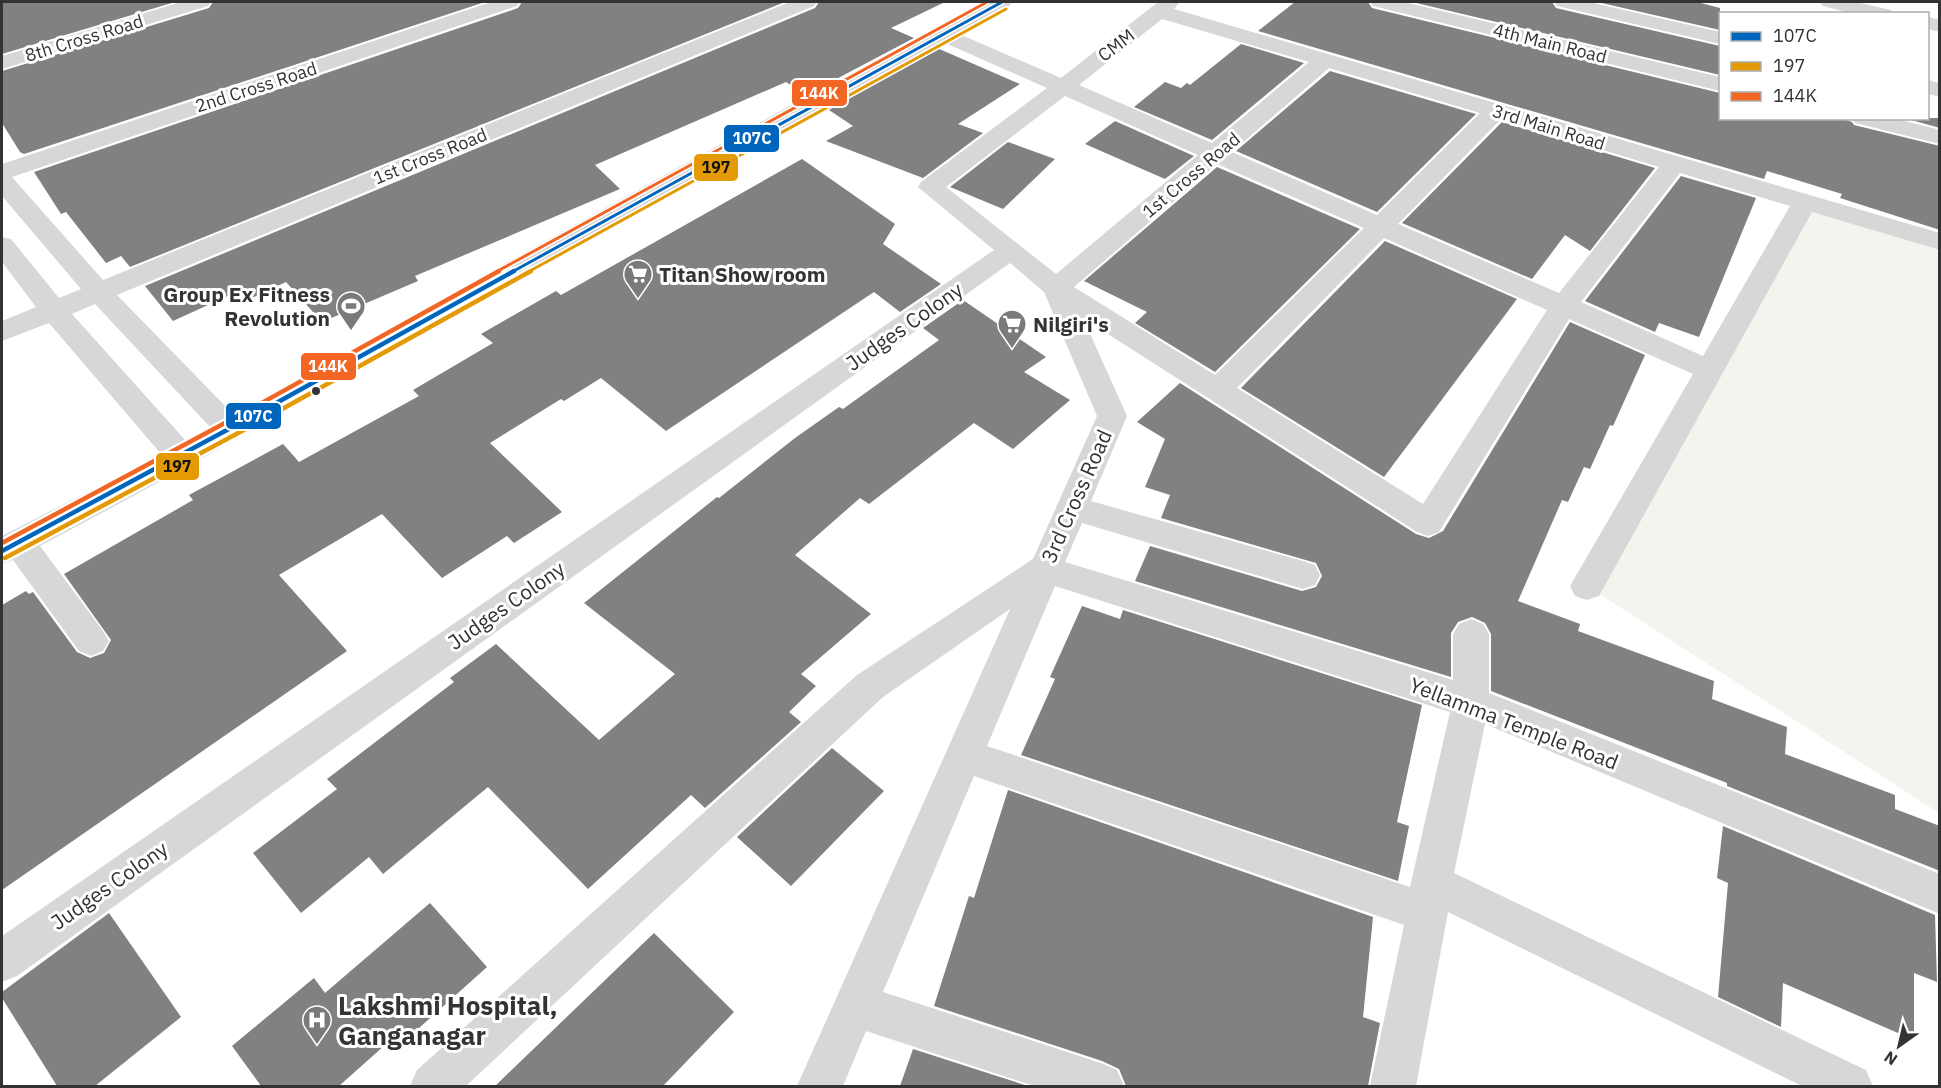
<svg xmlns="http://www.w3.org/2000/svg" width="1941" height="1088" viewBox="0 0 1941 1088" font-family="'IBM Plex Sans',sans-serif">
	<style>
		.green { fill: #f1f5ed }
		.building { fill: #818181 }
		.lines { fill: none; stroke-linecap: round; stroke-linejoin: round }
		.minor { fill: #d7d7d7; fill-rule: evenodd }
		.bus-1-far1-casing { stroke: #fff; stroke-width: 6 }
		.bus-1-casing { stroke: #fff; stroke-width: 9 }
		.bus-2-far1-casing { stroke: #fff; stroke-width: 6 }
		.bus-2-casing { stroke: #fff; stroke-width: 9 }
		.bus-3-far1-casing { stroke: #fff; stroke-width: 6 }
		.bus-3-casing { stroke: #fff; stroke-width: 9 }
		.bus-1-far1 { stroke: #0065bd; stroke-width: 3 }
		.bus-1 { stroke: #0065bd; stroke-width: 4.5 }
		.bus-2-far1 { stroke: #e39a05; stroke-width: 3 }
		.bus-2 { stroke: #e39a05; stroke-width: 4.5 }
		.bus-3-far1 { stroke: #f26522; stroke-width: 3 }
		.bus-3 { stroke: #f26522; stroke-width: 4.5 }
		.bus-dot { fill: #333; stroke: #fff; stroke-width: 2 }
		.labels { text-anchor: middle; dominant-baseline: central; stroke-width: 6; stroke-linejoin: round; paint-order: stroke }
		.far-street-label { font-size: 18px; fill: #333; stroke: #fff }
		.poi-label { font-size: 21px; font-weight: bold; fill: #333; stroke: #fff; text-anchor: start }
		.street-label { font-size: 21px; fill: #333; stroke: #fff }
		.near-poi-label { font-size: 26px; font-weight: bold; fill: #333; stroke: #fff; text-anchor: start }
		.line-badge { stroke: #fff; stroke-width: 2 }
		.badge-label { font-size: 16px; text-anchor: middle; font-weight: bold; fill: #fff }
		.pale-badge-label { font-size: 16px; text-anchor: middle; font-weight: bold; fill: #111 }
	</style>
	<rect width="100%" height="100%" fill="#fff"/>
	<polygon class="green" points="1812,210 1939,250 1939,813 1587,586"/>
	<g class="building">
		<polygon points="2,2 175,2 2,54"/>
		<polygon points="213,2 485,2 24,154 20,152 2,123 2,71 209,8"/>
		<polygon points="522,2 785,2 130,267 121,256 106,263 66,212 61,214 34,172 518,8"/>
		<polygon points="819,2 945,2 891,28 914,38 806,95 786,82 595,165 620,189 415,276 418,281 322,322 286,282 252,298 243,289 173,321 145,286 815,8"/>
		<polygon points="1295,2 1368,2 1372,8 1720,93 1720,118 1839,118 1852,122 1854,125 1940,146 1940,230 1840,198 1842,194 1767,171 1764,179 1258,31"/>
		<polygon points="1412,2 1552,2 1556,8 1720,46 1720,75"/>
		<polygon points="1597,2 1697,2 1720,8 1720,30"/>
		<polygon points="1241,44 1304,63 1212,140 1134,107 1165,82 1181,88 1187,83 1190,85"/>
		<polygon points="937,48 1020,84 958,124 983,133 923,178 826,141 853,126 826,108"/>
		<polygon points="1330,71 1476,114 1377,212 1236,151"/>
		<polygon points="1904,118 1940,118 1940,128"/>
		<polygon points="1115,121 1194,156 1165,179 1085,144"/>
		<polygon points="1502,122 1655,168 1590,251 1565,235 1532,279 1402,223"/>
		<polygon points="1008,142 1055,159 1003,209 950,187"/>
		<polygon points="802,159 895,224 883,244 941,284 900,312 874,292 666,431 601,378 564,401 561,399 490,443 562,512 514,543 507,536 442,578 382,514 279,575 347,651 2,890 2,605 26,591 29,594 33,592 77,652 90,658 104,653 111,640 64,574 193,500 189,495 283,444 299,462 419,396 413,390 493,343 481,334 556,291 561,295"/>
		<polygon points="1217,167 1360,229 1215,372 1135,323 1147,312 1084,281"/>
		<polygon points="1681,176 1756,198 1699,337 1659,323 1655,332 1585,301"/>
		<polygon points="1385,241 1517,299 1384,477 1241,388"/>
		<polygon points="963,300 1046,357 1024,372 1070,400 1013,449 974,423 869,504 860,498 795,555 871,614 801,674 816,686 789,712 801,722 705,808 691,795 588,889 488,787 383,874 369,857 301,913 253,853 337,789 327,779 454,682 450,678 496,644 599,740 675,674 584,603 717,497 719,498 795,438 839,407 843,409 939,340 923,328"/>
		<polygon points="1570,322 1645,355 1613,426 1610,425 1590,469 1584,467 1568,502 1562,500 1518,601 1580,624 1578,631 1714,681 1712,699 1787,727 1785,754 1895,795 1895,809 1940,826 1940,871 1727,786 1727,783 1491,691 1491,634 1485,623 1472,617 1458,622 1451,633 1451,677 1135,581 1150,546 1302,591 1316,587 1322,576 1316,563 1161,518 1170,495 1145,487 1165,439 1137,422 1180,383 1416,534 1429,538 1443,531"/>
		<polygon points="1082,606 1120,619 1123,610 1422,705 1397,822 1409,826 1398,881 1021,755 1055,679 1050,677"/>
		<polygon points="832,748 884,791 791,886 737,837"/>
		<polygon points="1008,790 1373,917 1363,1017 1380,1023 1368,1086 1126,1086 1119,1069 1102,1061 934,1006 969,896 974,898"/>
		<polygon points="1723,826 1935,915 1937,982 1914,973 1914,1040 1783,983 1781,1027 1718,997 1728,883 1717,878"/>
		<polygon points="430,903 487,967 409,1037 403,1029 339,1086 261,1086 232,1046 314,978 325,993"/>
		<polygon points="109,913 181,1017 95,1086 57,1086 2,998 2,992"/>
		<polygon points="654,933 734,1012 663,1086 495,1086"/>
		<polygon points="913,1049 1028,1086 900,1086"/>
	</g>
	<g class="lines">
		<g class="minor">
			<polygon points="181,2 211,2 208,6 2,69 2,56"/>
			<path d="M491,2H520L517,6L12,177L103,280L790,2H817L814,6L117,295L233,414L797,102L987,2H1012L1009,6L959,34L1061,78L1158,2H1180L1174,9L1940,233V250L1812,212L1599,596L1587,600L1575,596L1570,586L1693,374L1569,319L1439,532L1428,536L1417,532L1083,318L1127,416L1091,501L1303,561L1315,565L1320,575L1315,585L1303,589L1082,523L1065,562L1453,680V634L1459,624L1471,619L1483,624L1489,634V693L1940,874V914L1485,724L1454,873L1866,1070L1873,1086H1802L1448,912L1416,1086H1370L1404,925L974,776L883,992L1101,1063L1117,1070L1124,1086H1034L866,1031L843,1086H797L1010,609L883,697L466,1086H410L417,1070L857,675L1033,559L1097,416L1044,292L1010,263L17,976L2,982V936L994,250L918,187L921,182L1047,88L943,42C639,205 344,385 40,546L103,631L109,641L103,651L91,656L79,651L13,560L2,564V536L161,454L49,323L2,341V321L36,307L2,262V237L11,239L59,298L81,289L2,196V164ZM1162,19L1309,62L1212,143L1079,85ZM1329,68L1480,113L1377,215L1232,152ZM1065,96L1198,155L1056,274L946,187ZM1501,119L1659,167L1559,293L1398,224ZM1217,164L1364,228L1215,375L1074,287ZM1680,173L1790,206L1703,356L1581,302ZM1384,238L1547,310L1423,504L1237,388ZM95,304L210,427L186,441L72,314ZM1055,586L1450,712L1410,887L987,746Z"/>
			<polygon points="1370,2 1404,2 1720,77 1720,91 1373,6"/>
			<polygon points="1554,2 1589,2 1720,32 1720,44 1557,6"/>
			<polygon points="1820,2 1856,2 1891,10 1894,14 1854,14 1823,6"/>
			<polygon points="1928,17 1940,20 1940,32 1928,29"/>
			<polygon points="1928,80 1940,83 1940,97 1928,94"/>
			<polygon points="1852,118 1893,118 1940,130 1940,144 1855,123"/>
		</g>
		<g class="bus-1-far1-casing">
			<polyline id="bus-1-far1" points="512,272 1002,2"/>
		</g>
		<g class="bus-1-casing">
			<polyline id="bus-1" points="2,551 253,416 514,271"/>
		</g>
		<g class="bus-2-far1-casing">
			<polyline id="bus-2-far1" points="528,272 1006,9"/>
		</g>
		<g class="bus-2-casing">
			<polyline id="bus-2" points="5,558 257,423 531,271"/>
		</g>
		<g class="bus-3-far1-casing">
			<polyline id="bus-3-far1" points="496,272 987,2"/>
		</g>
		<g class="bus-3-casing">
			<polyline id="bus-3" points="2,543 249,410 499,271"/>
		</g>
		<use href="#bus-1-far1" class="bus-1-far1"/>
		<use href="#bus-1" class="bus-1"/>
		<use href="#bus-2-far1" class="bus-2-far1"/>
		<use href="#bus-2" class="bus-2"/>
		<use href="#bus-3-far1" class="bus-3-far1"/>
		<use href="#bus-3" class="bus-3"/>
	</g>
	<defs>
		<g id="supermarket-pin" transform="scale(1.5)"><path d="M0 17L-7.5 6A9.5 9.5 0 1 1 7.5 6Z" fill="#7a7a7a" stroke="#fff"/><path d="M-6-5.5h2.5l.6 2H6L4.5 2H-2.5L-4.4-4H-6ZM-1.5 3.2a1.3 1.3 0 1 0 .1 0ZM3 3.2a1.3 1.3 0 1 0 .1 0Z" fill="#fff"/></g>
		<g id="stadium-pin" transform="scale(1.5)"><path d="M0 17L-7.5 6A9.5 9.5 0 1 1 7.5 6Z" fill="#7a7a7a" stroke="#fff"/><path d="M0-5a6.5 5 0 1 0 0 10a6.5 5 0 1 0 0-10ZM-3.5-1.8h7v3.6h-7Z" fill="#fff"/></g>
		<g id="hospital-pin" transform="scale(1.5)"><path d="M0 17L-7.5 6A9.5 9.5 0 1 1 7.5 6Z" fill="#7a7a7a" stroke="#fff"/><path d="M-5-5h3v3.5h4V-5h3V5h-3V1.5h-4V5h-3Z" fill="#fff"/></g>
	</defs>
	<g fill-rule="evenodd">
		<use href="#supermarket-pin" x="638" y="274"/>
		<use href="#stadium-pin" x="351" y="306"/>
		<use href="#supermarket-pin" x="1012" y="324"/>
		<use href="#hospital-pin" x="317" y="1020"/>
	</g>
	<circle class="bus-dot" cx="316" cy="391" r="5"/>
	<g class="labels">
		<g class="far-street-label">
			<text transform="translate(84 38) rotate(-17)">8th Cross Road</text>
			<text transform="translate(1550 43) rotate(14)">4th Main Road</text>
			<text transform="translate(1116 45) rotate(-38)">CMM</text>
			<text transform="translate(256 87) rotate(-18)">2nd Cross Road</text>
			<text transform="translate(1549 127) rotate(17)">3rd Main Road</text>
			<text transform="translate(430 156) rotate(-22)">1st Cross Road</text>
			<text transform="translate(1191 175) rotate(-40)">1st Cross Road</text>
		</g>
		<g class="poi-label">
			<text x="659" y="274">Titan Show room</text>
			<text x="330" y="294" text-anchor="end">Group Ex Fitness<tspan x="330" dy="24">Revolution</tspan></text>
			<text x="1033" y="324">Nilgiri's</text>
		</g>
		<g class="street-label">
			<text transform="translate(904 326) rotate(-35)">Judges Colony</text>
			<text transform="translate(1076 496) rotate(-66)">3rd Cross Road</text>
			<text transform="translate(506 605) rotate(-35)">Judges Colony</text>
			<text transform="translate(1514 723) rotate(21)">Yellamma Temple Road</text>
			<text transform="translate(109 885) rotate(-35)">Judges Colony</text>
		</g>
		<g class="near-poi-label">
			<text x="338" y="1005">Lakshmi Hospital,<tspan x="338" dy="30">Ganganagar</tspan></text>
		</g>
	</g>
	<g class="line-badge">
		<rect x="791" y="79" width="57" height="28" rx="6" fill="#f26522"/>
		<rect x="723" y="124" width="57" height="29" rx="6" fill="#0065bd"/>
		<rect x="693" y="153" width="46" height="29" rx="6" fill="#e39a05"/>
		<rect x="300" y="352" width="57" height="29" rx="6" fill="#f26522"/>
		<rect x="225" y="402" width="57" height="28" rx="6" fill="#0065bd"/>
		<rect x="155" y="452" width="45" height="29" rx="6" fill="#e39a05"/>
	</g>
	<g class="badge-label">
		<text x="819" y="99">144K</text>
		<text x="752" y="144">107C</text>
		<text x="328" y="372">144K</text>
		<text x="253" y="422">107C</text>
	</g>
	<g class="pale-badge-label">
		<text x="716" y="173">197</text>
		<text x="177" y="472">197</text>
	</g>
	<rect width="1941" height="1088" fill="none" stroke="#333333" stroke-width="6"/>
	<rect x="1719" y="12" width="210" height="108" fill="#ffffff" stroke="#adadad" stroke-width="1.5"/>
	<rect x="1731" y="32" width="30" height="9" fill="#0065bd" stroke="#adadad" stroke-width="1.5"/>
	<text x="1773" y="42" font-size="18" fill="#333333">107C</text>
	<rect x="1731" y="62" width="30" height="9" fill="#e39a05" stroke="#adadad" stroke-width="1.5"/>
	<text x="1773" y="72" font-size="18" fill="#333333">197</text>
	<rect x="1731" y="92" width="30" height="9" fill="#f26522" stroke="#adadad" stroke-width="1.5"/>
	<text x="1773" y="102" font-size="18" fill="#333333">144K</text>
	<g transform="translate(1899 1046) rotate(214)" stroke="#ffffff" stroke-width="4.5" paint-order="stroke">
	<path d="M0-4.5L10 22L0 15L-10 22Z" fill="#333333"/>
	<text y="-9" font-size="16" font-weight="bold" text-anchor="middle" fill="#333333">N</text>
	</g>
</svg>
